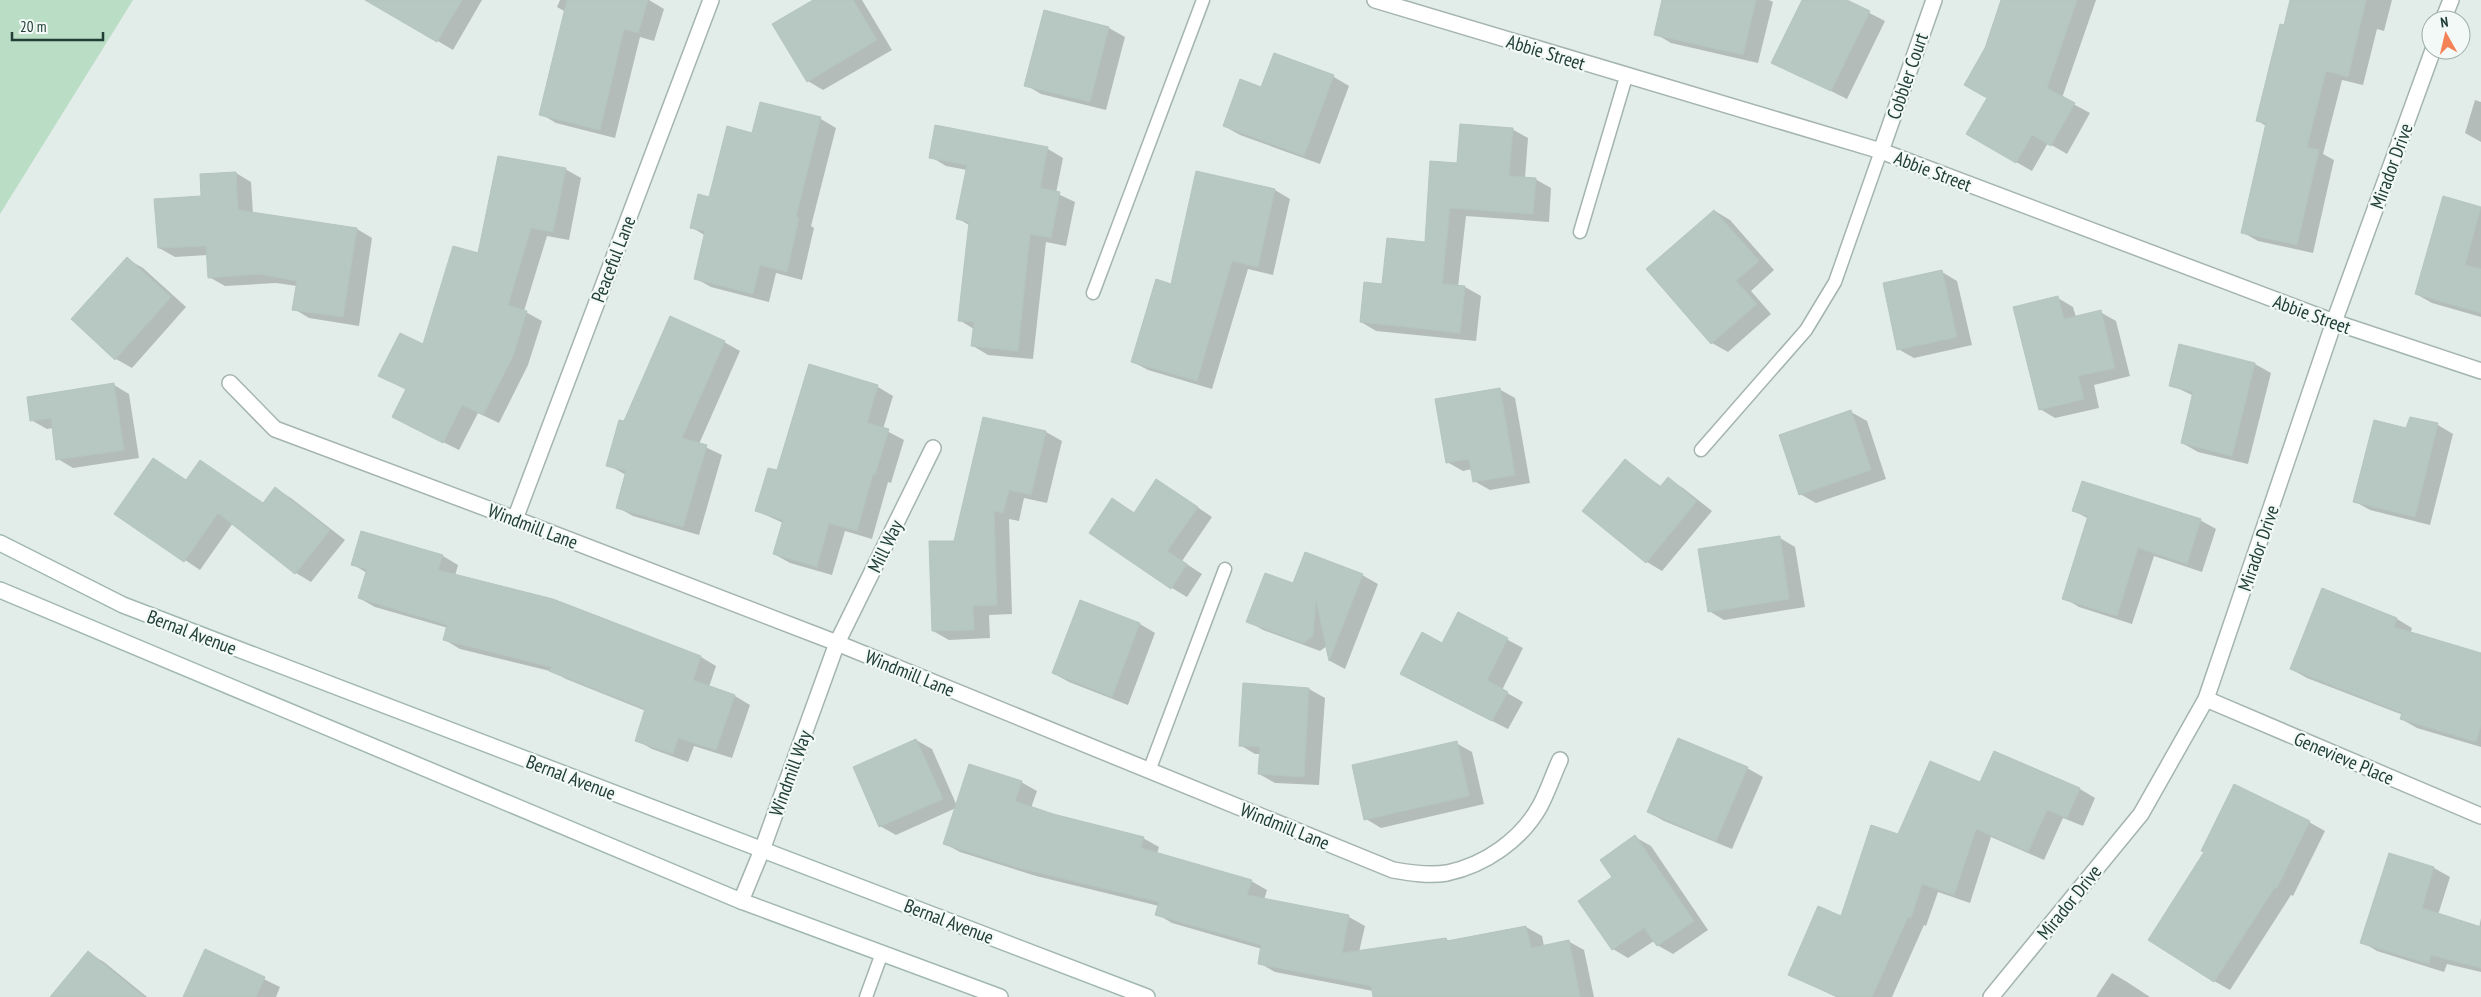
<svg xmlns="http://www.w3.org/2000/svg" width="2481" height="997" viewBox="0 0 2481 997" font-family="'PT Sans Narrow',sans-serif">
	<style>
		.green { fill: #badec5 }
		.shadow { fill: #0003 }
		.building { fill: #b7c7c1; stroke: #b4c6bf }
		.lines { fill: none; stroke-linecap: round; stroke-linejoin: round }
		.service-casing { stroke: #a4b4af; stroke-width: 15 }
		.minor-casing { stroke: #a4b4af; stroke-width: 18 }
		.secondary-casing { stroke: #a0b8b0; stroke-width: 18 }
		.service { stroke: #fff; stroke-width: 12 }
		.minor { stroke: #fff; stroke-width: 15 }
		.secondary { stroke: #fff; stroke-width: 15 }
		.labels { text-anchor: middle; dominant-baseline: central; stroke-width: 4.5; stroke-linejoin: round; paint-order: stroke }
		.street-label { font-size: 19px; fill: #213e37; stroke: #f2f9f6 }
	</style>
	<rect width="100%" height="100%" fill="#e2ece8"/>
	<polygon class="green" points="0,0 133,0 0,214"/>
	<g class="shadow">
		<polygon points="373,0 482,0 453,50 372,2"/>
		<polygon points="560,0 649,0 664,9 654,41 640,37 615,138 556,123 541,114 566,12 557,7"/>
		<polygon points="815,0 862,0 892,50 823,90 808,81"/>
		<polygon points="1663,0 1769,0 1773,2 1758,63 1671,43 1656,34"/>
		<polygon points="1803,0 1844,0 1885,21 1847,99 1773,62"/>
		<polygon points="2002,0 2096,0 2062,98 2090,113 2067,154 2048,143 2032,171 1967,134 1988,98 1986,48"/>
		<polygon points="2292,0 2392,0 2384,31 2377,29 2363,85 2342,80 2323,154 2334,160 2313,253 2258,241 2242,232 2266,126 2258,121"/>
		<polygon points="1045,11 1109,28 1125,37 1106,110 1041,94 1026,85"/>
		<polygon points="1274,55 1334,77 1349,86 1320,164 1240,135 1224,126 1262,88"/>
		<polygon points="2475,100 2481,102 2481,142 2465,133"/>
		<polygon points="821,119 836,128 811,226 814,228 802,280 776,273 769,302 711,287 695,278 706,236 691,227 753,134"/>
		<polygon points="1512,129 1528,138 1525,178 1535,179 1551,188 1549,222 1466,216 1458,287 1465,287 1481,296 1476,341 1376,331 1361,322 1383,285 1426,243 1459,164"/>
		<polygon points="1048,149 1063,158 1056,193 1075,202 1066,246 1046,242 1033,359 988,355 973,346 974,329 959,320 969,225 957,218 967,170 946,166 931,157"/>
		<polygon points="565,169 581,178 569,240 547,236 524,311 542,321 528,365 499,423 478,413 459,450 409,425 407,390 380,375 423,346 479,255"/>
		<polygon points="236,173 251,182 253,214 357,229 372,238 359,326 309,318 294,309 297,286 276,283 225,286 209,277 208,255 175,257 159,248 202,198"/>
		<polygon points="1275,190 1290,199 1273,275 1248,269 1212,389 1148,370 1133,362 1172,285"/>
		<polygon points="2443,197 2481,208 2481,317 2432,303 2416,294"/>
		<polygon points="1715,211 1730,220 1774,270 1751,291 1771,314 1728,352 1712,343"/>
		<polygon points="127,259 143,268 186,307 132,368 116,359"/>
		<polygon points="1942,272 1957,281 1972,345 1914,358 1898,349"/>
		<polygon points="2058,298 2073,307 2076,317 2100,312 2116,321 2130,376 2094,385 2099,408 2055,418 2040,409"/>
		<polygon points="724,342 740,351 699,444 722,455 699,535 633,516 617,507 626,475 608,465 625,423"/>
		<polygon points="2180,346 2255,364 2271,373 2248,464 2198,452 2182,443 2194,396 2171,385"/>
		<polygon points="810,366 878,387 893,396 883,429 904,440 891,483 888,482 872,539 845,531 832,575 790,563 774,554 783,523 757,511 777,472"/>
		<polygon points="114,385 129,394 139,458 73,468 58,459 53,428 47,429 31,420"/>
		<polygon points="1499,389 1515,398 1530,483 1490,490 1474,481 1472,469 1463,471 1447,462"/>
		<polygon points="1851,412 1867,421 1886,479 1816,503 1800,494"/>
		<polygon points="984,418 1046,432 1062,441 1047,503 1024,498 1019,521 1009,519 1012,614 989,615 990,638 949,640 933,631"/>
		<polygon points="2411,418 2438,425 2453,434 2430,525 2370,510 2354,501 2407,429"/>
		<polygon points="1625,461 1662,487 1668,479 1683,488 1712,511 1662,571 1647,562 1584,511"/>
		<polygon points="187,481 264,504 276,489 291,498 345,540 311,582 296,573 233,523 200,570 116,514"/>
		<polygon points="1172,490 1212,517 1182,561 1202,574 1187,597 1172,588 1113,500 1135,513"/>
		<polygon points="2074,511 2200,520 2216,529 2202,572 2154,556 2132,624 2079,607 2064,598 2089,519"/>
		<polygon points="1780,538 1795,547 1805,607 1724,620 1709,611"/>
		<polygon points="443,556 458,565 455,576 701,657 716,666 709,687 735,696 750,705 732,758 694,746 688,762 652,749 636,740 646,711 566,679 554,672 460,649 445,640 448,628 375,607 359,598 367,573 352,564"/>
		<polygon points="1362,575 1378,584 1345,669 1330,661 1327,646 1320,651 1263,630 1248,621 1294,585"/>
		<polygon points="2322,590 2397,619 2412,628 2410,634 2481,655 2481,747 2417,728 2401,719 2403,715 2307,678 2291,669"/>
		<polygon points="1081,602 1140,624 1155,633 1128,705 1069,682 1053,673"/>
		<polygon points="1459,614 1523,648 1502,690 1523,702 1508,729 1417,683 1443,644"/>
		<polygon points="1309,689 1325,698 1319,785 1275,783 1259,774 1261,754 1255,754 1240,745"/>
		<polygon points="916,740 932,749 957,806 1021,782 1037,791 1031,808 1143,838 1159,847 1157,854 1251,881 1267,890 1264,900 1349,917 1365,926 1359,952 1446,939 1451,942 1526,927 1542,936 1544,946 1568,941 1584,950 1594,997 1374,997 1373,991 1275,972 1259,963 1262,949 1172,923 1157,914 1159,906 1036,876 960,852 945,844 956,808 896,835 880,826"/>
		<polygon points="1456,743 1472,752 1484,804 1381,828 1366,819"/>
		<polygon points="1994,753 2080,789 2095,798 2083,826 2063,818 2044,860 1991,837 1970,903 1938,892 1926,926 1924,925 1892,997 1836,997 1789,974 1842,918 1898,836 1980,784"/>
		<polygon points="1747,768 1763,777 1732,849 1664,821 1648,812"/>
		<polygon points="2309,822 2325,831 2293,896 2291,895 2230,990 2214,981"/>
		<polygon points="1635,837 1651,846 1708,930 1673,954 1657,945 1654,941 1628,958 1613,949 1614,878"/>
		<polygon points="2389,855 2434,868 2450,877 2438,915 2479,928 2481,918 2481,972 2447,964 2444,972 2377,951 2362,942"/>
		<polygon points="206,951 280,987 276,997 185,997"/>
		<polygon points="88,953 104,962 147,997 52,997"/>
		<polygon points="2112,973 2127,982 2150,997 2096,997"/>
	</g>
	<g class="building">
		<polygon points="365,0 462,0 437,42"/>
		<polygon points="567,0 648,0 638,33 624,29 600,130 539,115"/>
		<polygon points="813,0 853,0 877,40 807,82 772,24"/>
		<polygon points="1662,0 1756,0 1743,55 1654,35"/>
		<polygon points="1802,0 1847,0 1870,11 1831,91 1771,63"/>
		<polygon points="2001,0 2077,0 2047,88 2075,103 2051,146 2032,135 2016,163 1966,134 1987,98 1964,85 1985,48"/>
		<polygon points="2290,0 2366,0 2348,77 2326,71 2307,147 2319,150 2297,245 2241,233 2266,123 2256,121 2280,24 2284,25"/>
		<polygon points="1044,10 1109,27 1090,102 1024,86"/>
		<polygon points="1274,53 1334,75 1304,156 1223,126 1240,79 1261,87"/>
		<polygon points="760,102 821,117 796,217 799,218 787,272 760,265 753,294 694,279 705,231 690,228 698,194 709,197 727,126 752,133"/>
		<polygon points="1460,124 1513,128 1509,176 1536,178 1533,214 1450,208 1442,284 1465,286 1460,333 1360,322 1364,282 1382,284 1387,238 1425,242 1430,161 1457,163"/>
		<polygon points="935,125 1048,147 1040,188 1060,192 1051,238 1030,234 1018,351 971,346 974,322 958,321 969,222 956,219 967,165 929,158"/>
		<polygon points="498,156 566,168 553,232 531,228 508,305 527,311 513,356 483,415 462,405 443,443 392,417 406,389 378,376 400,333 423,344 453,246 478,253"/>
		<polygon points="1196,171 1275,189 1258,267 1232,261 1197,381 1131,362 1156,279 1171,284"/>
		<polygon points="236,172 238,210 357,228 343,317 292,310 297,281 259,274 208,278 206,246 158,248 154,199 201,196 200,174"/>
		<polygon points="2443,196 2481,207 2465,265 2481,269 2481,313 2415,294"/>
		<polygon points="1714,210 1759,261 1736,281 1757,304 1711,344 1646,269"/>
		<polygon points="127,257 171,297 115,360 71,319"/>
		<polygon points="1942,270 1957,337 1897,350 1883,283"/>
		<polygon points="2058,296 2064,319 2101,310 2115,368 2078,376 2084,399 2039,410 2013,307"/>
		<polygon points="670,316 725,341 682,438 707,445 683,527 616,508 626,471 606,466 619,420 624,421"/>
		<polygon points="2179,344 2255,363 2232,456 2181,443 2193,392 2169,386"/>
		<polygon points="809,364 878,385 867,423 889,429 875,475 873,474 857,531 829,523 817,567 773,554 783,520 755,511 768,468 777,470"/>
		<polygon points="114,383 124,450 56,460 51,418 30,421 27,397"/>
		<polygon points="1500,388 1515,475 1473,482 1469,459 1446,463 1435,399"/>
		<polygon points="1851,410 1871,470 1799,495 1779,435"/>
		<polygon points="983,417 1046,431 1031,495 1009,490 1003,513 994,511 997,605 973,606 974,630 932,631 929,541 954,541"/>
		<polygon points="2410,417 2438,423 2415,517 2353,502 2374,420 2406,428"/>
		<polygon points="153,458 186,480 200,460 263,503 275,487 330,530 295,574 218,513 184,562 114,514"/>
		<polygon points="1625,459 1660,487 1668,477 1697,501 1646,563 1582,511"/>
		<polygon points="1156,479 1198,507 1167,551 1187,564 1171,589 1089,533 1112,498 1134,513"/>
		<polygon points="2082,481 2201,519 2187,564 2138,548 2117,616 2062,599 2088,516 2072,511"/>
		<polygon points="361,531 443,555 438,570 553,599 701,656 693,680 735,695 716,750 678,738 673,754 635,741 645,709 549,671 551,667 443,640 447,625 358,598 367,569 351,565"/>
		<polygon points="1780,536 1789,599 1708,612 1698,549"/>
		<polygon points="1305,552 1363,574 1329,661 1316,600 1313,636 1303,643 1246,622 1265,573 1293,583"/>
		<polygon points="2322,588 2397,618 2394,627 2481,653 2481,725 2476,742 2400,719 2402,713 2290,669"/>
		<polygon points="1080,600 1140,623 1112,697 1052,673"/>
		<polygon points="1458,612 1508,638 1487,680 1508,692 1492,721 1400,674 1422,632 1442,643"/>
		<polygon points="1243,683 1309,688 1304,777 1258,774 1260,747 1239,746"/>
		<polygon points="1678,738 1748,767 1716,841 1647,812"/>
		<polygon points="916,739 943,799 879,827 853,767"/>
		<polygon points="1457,741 1469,796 1364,820 1352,765"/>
		<polygon points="1994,751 2080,788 2067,818 2047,810 2028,852 1976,829 1954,895 1922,884 1911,918 1908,917 1872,997 1838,997 1788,975 1818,906 1841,916 1871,825 1898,834 1930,761 1980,782"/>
		<polygon points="969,764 1022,781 1015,801 1053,814 1144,837 1141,848 1252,880 1247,895 1349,915 1342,953 1446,938 1447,941 1526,926 1531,948 1569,940 1580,997 1373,997 1371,986 1258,964 1261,945 1155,915 1159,902 1019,868 943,844"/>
		<polygon points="2234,784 2310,821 2277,888 2275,887 2214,982 2148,940 2204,852 2201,851"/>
		<polygon points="1635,835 1694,921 1657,946 1644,928 1612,950 1578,901 1612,877 1600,860"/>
		<polygon points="2389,853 2434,867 2422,908 2481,927 2481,968 2431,955 2429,964 2360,943"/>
		<polygon points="205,949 265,977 256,997 183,997"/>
		<polygon points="88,951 144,997 50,997"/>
	</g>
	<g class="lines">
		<g class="service-casing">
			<g id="service">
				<polyline points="1580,232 1626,77"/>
				<polyline points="1093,293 1203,0"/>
				<polyline points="1701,450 1806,330 1835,282 1881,151"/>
				<polyline points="1149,771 1225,569"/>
				<polyline points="866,997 882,953"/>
			</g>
		</g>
		<g class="minor-casing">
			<g id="minor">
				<polyline points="1375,0 1881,151 2334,322 2481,371"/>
				<polyline points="2443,20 2451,0"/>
				<polyline points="1881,151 1934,0"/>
				<path d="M230,383L275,429L515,519L837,643L1393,870C1410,873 1429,876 1447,873C1485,865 1521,840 1540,806C1548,791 1553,775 1560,760"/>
				<polyline points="515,519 711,0"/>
				<polyline points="2206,699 2481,816"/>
				<polyline points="741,901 762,850 837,643 933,448"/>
				<polyline points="1991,997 2141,814 2206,699 2334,322 2433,50"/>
			</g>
		</g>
		<g class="secondary-casing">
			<g id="secondary">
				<polyline points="0,543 123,605 1147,997"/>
				<polyline points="0,590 741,901 1000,997"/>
			</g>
		</g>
		<use href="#service" class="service"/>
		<use href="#minor" class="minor"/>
		<use href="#secondary" class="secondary"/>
	</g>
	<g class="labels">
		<g class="street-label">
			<text transform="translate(1546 52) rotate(17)">Abbie Street</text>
			<text transform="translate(1907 76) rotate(-71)">Cobbler Court</text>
			<text transform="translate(2391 166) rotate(-70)">Mirador Drive</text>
			<text transform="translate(1933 171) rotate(21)">Abbie Street</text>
			<text transform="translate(613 259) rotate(-69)">Peaceful Lane</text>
			<text transform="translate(2312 314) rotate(20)">Abbie Street</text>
			<text transform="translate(533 526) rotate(21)">Windmill Lane</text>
			<text transform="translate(885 546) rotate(-64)">Mill Way</text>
			<text transform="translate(2258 548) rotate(-71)">Mirador Drive</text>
			<text transform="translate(192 632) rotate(21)">Bernal Avenue</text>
			<text transform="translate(910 673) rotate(22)">Windmill Lane</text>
			<text transform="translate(2344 758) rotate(23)">Genevieve Place</text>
			<text transform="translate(790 773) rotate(-70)">Windmill Way</text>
			<text transform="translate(571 777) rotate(21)">Bernal Avenue</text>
			<text transform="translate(1285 826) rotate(22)">Windmill Lane</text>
			<text transform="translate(2069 902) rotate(-51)">Mirador Drive</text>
			<text transform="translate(949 921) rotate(21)">Bernal Avenue</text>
		</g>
	</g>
	<g transform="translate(2446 35) rotate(352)"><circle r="24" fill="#f2f9f6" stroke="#9eaeaa"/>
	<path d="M0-4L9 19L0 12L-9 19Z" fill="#f58257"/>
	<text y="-8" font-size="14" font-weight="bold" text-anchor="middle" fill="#213e37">N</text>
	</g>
	<path d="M12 32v8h91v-8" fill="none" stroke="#213e37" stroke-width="2.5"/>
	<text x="20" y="32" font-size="15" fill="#213e37" stroke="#f2f9f6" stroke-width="4" paint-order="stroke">20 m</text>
</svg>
